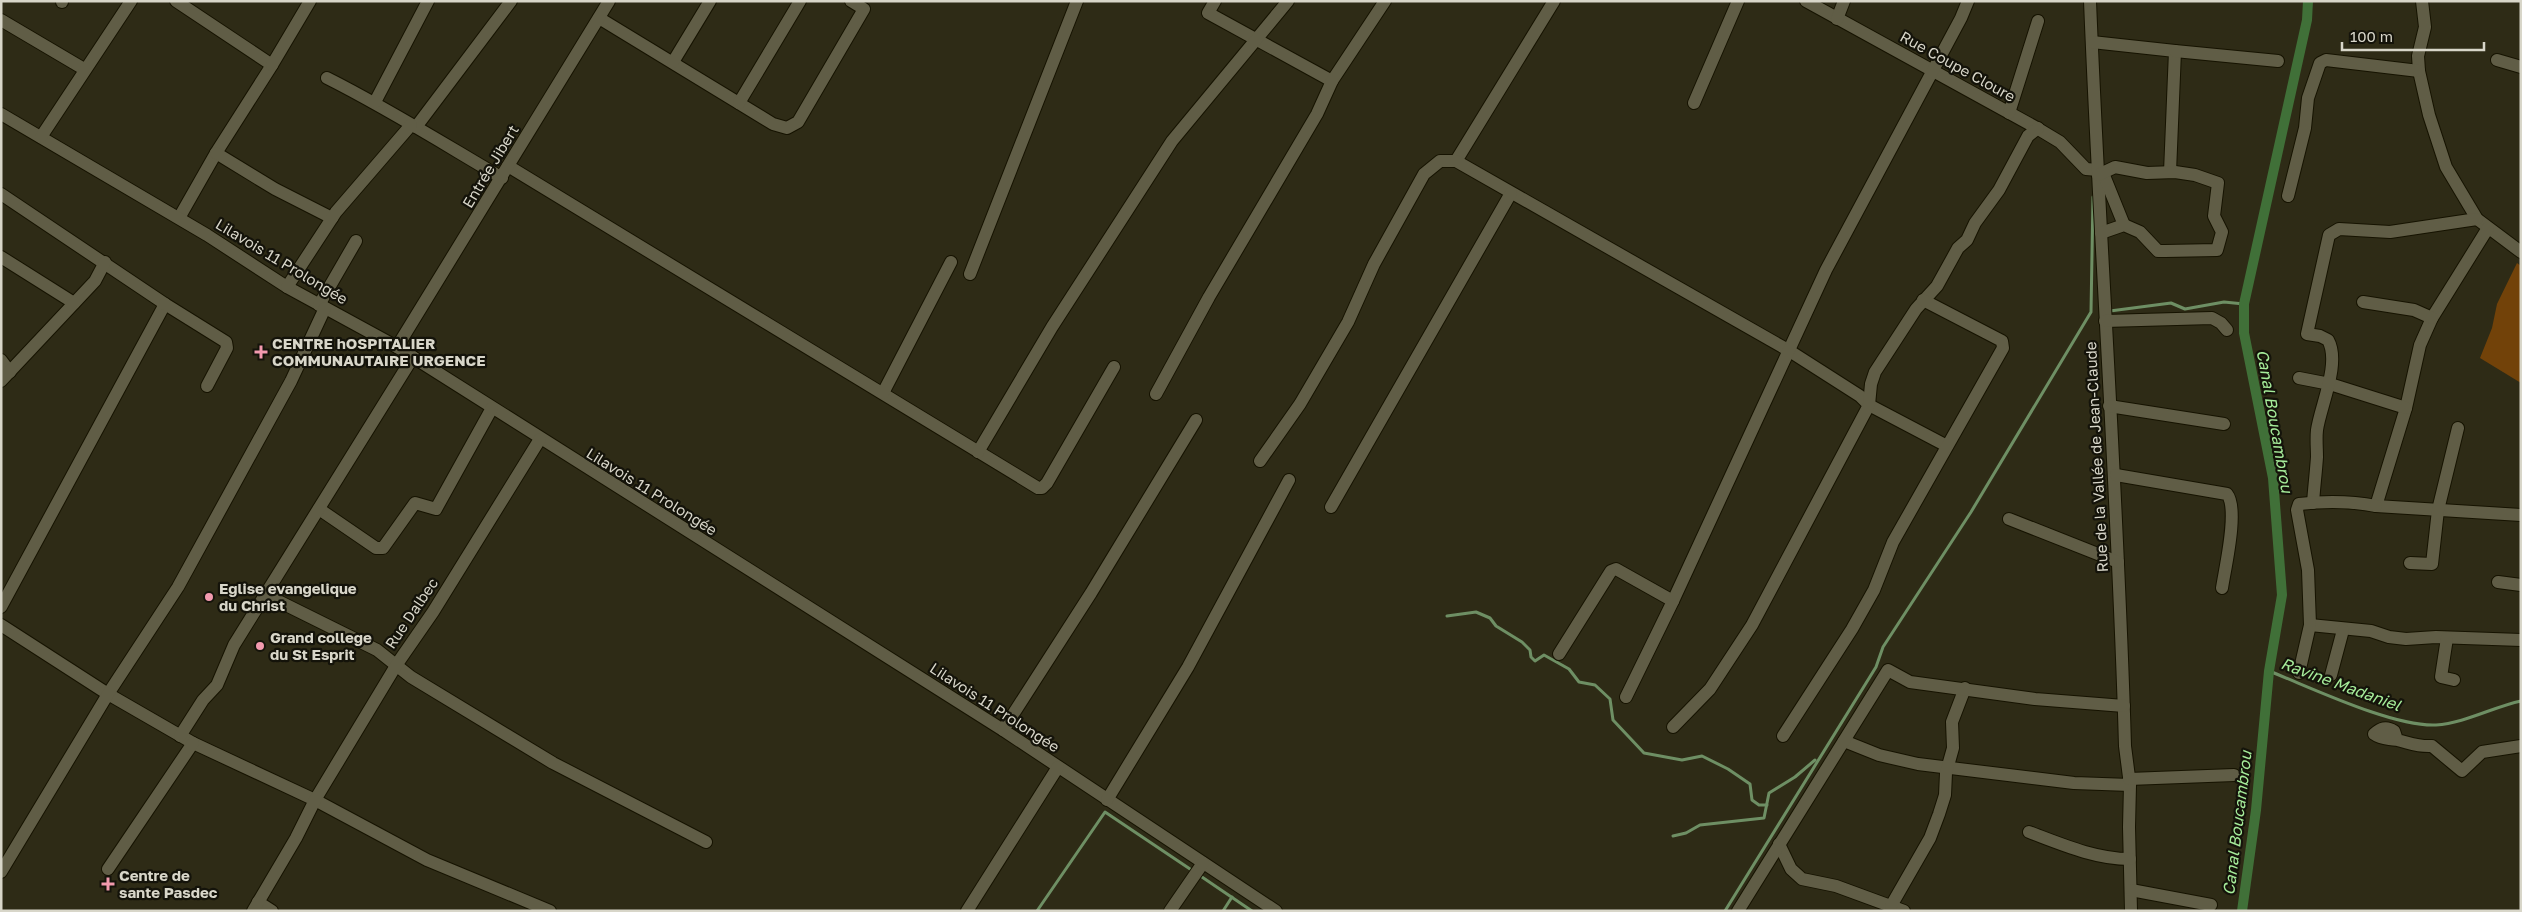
<svg xmlns="http://www.w3.org/2000/svg" width="2522" height="912" viewBox="0 0 2522 912" font-family="'Golos Text',sans-serif">
	<style>
		.green { fill: #724209 }
		.lines { fill: none; stroke-linecap: round; stroke-linejoin: round }
		.stream { stroke: #6e8f64; stroke-width: 3 }
		.canal { stroke: #407038; stroke-width: 10 }
		.minor-casing { stroke: #161301; stroke-width: 14 }
		.minor { stroke: #605d46; stroke-width: 12 }
		.poi-dot { fill: #f29aae; stroke: #14130a; stroke-width: 2 }
		.labels { text-anchor: middle; dominant-baseline: central; stroke-width: 4.5; stroke-linejoin: round; paint-order: stroke }
		.street-label { font-size: 15px; fill: #d8d6c9; stroke: #14130a }
		.poi-label { font-size: 15px; font-weight: bold; fill: #d8d6c9; stroke: #14130a; text-anchor: start }
		.water-label { font-size: 16px; font-style: italic; fill: #a6ec9a; stroke: #14130a }
	</style>
	<rect width="100%" height="100%" fill="#2e2b16"/>
	<polygon class="green" points="2517,263 2521,266 2521,383 2480,358 2492,328 2497,304"/>
	<g class="lines">
		<g class="stream">
			<polyline points="2110,311 2171,303 2185,309 2224,302 2244,304"/>
			<polyline points="1447,616 1476,612 1490,618 1496,626 1522,642 1530,650 1531,657 1535,661 1544,655 1569,669 1579,682 1595,685 1610,699 1613,720 1644,753 1682,760 1702,756 1728,769 1750,784 1752,800 1759,805 1767,805"/>
			<path d="M2269,671C2312,688 2393,727 2436,725C2465,723 2493,707 2521,701"/>
			<polyline points="1673,836 1686,833 1700,825 1764,818 1769,793 1795,777 1815,760"/>
			<polyline points="1199,875 1252,911"/>
			<polyline points="1037,911 1105,812 1193,871"/>
			<polyline points="1223,911 1232,897"/>
			<polyline points="1725,911 1876,667 1883,647 1971,512 2091,312 2093,197"/>
		</g>
		<polyline class="canal" points="2242,911 2256,810 2269,671 2282,595 2273,478 2244,333 2244,304 2307,20 2308,1"/>
		<g class="minor-casing">
			<g id="minor">
				<polyline points="176,1 272,65 216,153 179,218"/>
				<polyline points="1215,1 1208,13 1332,81"/>
				<polyline points="1806,1 2035,127 2060,142 2086,169 2098,170"/>
				<path d="M2090,1C2100,250 2118,497 2125,746L2130,785L2129,827L2131,911"/>
				<polyline points="2422,1 2425,27 2418,56 2419,71 2429,115 2446,167 2477,219 2521,252"/>
				<polyline points="62,2 62,1"/>
				<polyline points="599,18 773,124 787,128 798,122 864,9 851,1"/>
				<polyline points="1837,19 1844,1"/>
				<polyline points="1,20 84,69"/>
				<polyline points="2092,42 2175,51 2170,172"/>
				<polyline points="2175,51 2278,61"/>
				<polyline points="2497,60 2521,67"/>
				<polyline points="673,62 710,1"/>
				<polyline points="272,65 310,1"/>
				<path d="M327,78C387,108 444,144 502,178"/>
				<polyline points="375,102 428,1"/>
				<polyline points="739,103 800,1"/>
				<polyline points="1694,103 1738,1"/>
				<polyline points="2009,113 2038,21"/>
				<polyline points="1,114 207,235 287,287 397,347 1003,730 1276,911"/>
				<polyline points="416,127 511,1"/>
				<polyline points="41,137 131,1"/>
				<polyline points="216,153 275,189 332,218"/>
				<polyline points="1456,161 1554,1"/>
				<polyline points="508,166 1038,488 1042,488 1047,483 1114,367"/>
				<polyline points="2103,173 2124,225"/>
				<polyline points="2098,175 2115,167 2147,173 2175,172 2195,175 2218,183 2214,216 2222,232 2217,250 2165,251 2158,251 2140,232 2124,225 2101,233"/>
				<polyline points="1,194 165,304 1,607"/>
				<polyline points="2288,196 2305,128 2308,98 2320,63 2326,60 2419,71"/>
				<polyline points="2488,228 2432,318 2420,345 2406,408 2376,506 2521,515"/>
				<polyline points="1,257 74,303"/>
				<polyline points="970,274 1077,1"/>
				<polyline points="287,287 336,212 411,125"/>
				<polyline points="2363,302 2414,310 2432,318"/>
				<polyline points="165,304 226,342 227,348 207,386"/>
				<polyline points="319,305 356,241"/>
				<polyline points="2105,321 2212,318 2221,323 2227,330"/>
				<polyline points="397,347 609,1"/>
				<polyline points="1,360 10,372"/>
				<polyline points="2299,378 2330,384 2406,408"/>
				<polyline points="1,381 95,281 105,262"/>
				<polyline points="883,393 951,262"/>
				<polyline points="1156,394 1209,297 1317,114 1332,81 1385,1"/>
				<polyline points="2109,406 2224,424"/>
				<polyline points="978,452 1052,327 1172,141 1288,1"/>
				<polyline points="1260,461 1300,404 1348,322 1374,264 1424,174 1440,161 1456,161 1788,350 1860,396 1869,405 1947,446"/>
				<path d="M2116,475L2227,494C2239,509 2225,568 2222,588"/>
				<path d="M2313,503C2314,488 2316,472 2317,457C2317,448 2316,439 2317,430C2320,407 2341,363 2328,340L2320,336L2307,334L2329,235L2339,229L2390,232L2477,219"/>
				<polyline points="1331,507 1511,193"/>
				<polyline points="319,509 376,548 383,548 415,503 436,509 492,408"/>
				<polyline points="2009,519 2118,562"/>
				<polyline points="2410,563 2432,564 2438,510 2458,428"/>
				<polyline points="2498,582 2521,585"/>
				<polyline points="266,595 377,650 411,677 553,763 706,842"/>
				<polyline points="1,625 108,694 193,743 315,800 427,860 550,911"/>
				<polyline points="2310,625 2371,631 2389,637 2406,639 2436,637 2521,640"/>
				<polyline points="2447,638 2441,677 2454,680"/>
				<polyline points="1559,654 1611,571 1616,569 1673,601"/>
				<path d="M2299,673L2310,625L2308,570L2297,510L2299,504C2326,501 2350,501 2376,506"/>
				<polyline points="2331,675 2343,630"/>
				<polyline points="1626,697 1673,601 1826,270 1961,18 1968,1"/>
				<polyline points="1673,727 1710,689 1752,625 1869,405 1871,384 1875,372 1916,309 1937,286 1958,248 1967,240 1975,223 1999,190 2028,136 2038,128"/>
				<polyline points="1003,730 1091,593 1196,420"/>
				<polyline points="180,736 203,700 217,685 234,645 413,357"/>
				<polyline points="1783,736 1852,629 1874,590 1893,542 2003,348 2002,341 1923,300"/>
				<path d="M2397,740L2394,731C2386,726 2381,728 2374,734C2382,740 2388,738 2397,740C2410,743 2418,747 2432,746L2462,771L2482,752L2521,746"/>
				<polyline points="1844,741 1879,755 1918,764 2074,783 2130,785"/>
				<polyline points="2129,779 2234,775"/>
				<polyline points="1107,800 1188,667 1289,480"/>
				<path d="M2029,832C2061,844 2095,859 2130,859"/>
				<polyline points="1779,844 1791,869 1802,879 1836,886 1904,911"/>
				<polyline points="108,869 193,743"/>
				<polyline points="1,872 108,694 178,587 291,381 325,308"/>
				<polyline points="2131,890 2211,905"/>
				<polyline points="258,902 272,911"/>
				<polyline points="1891,906 1930,838 1939,814 1945,795 1946,773 1953,748 1952,722 1965,688"/>
				<polyline points="253,911 296,838 315,800 397,664 433,612 540,439"/>
				<polyline points="967,911 1058,767"/>
				<polyline points="1170,911 1203,863"/>
				<polyline points="1738,911 1888,670 1910,682 2035,699 2124,706"/>
			</g>
		</g>
		<use href="#minor" class="minor"/>
	</g>
	<g class="poi-dot">
		<path d="M258.5 344.5h5v5h5v5h-5v5h-5v-5h-5v-5h5z"/>
		<circle cx="209" cy="597" r="5"/>
		<circle cx="260" cy="646" r="5"/>
		<path d="M105.5 876.5h5v5h5v5h-5v5h-5v-5h-5v-5h5z"/>
	</g>
	<g class="labels">
		<g class="street-label">
			<text transform="translate(1958 66) rotate(29)">Rue Coupe Cloure</text>
			<text transform="translate(490 166) rotate(-59)">Entrée Jibert</text>
			<text transform="translate(282 261) rotate(31)">Lilavois 11 Prolongée</text>
			<text transform="translate(2096 457) rotate(-93)">Rue de la Vallée de Jean-Claude</text>
			<text transform="translate(652 491) rotate(32)">Lilavois 11 Prolongée</text>
			<text transform="translate(411 613) rotate(-56)">Rue Dalbec</text>
			<text transform="translate(995 707) rotate(33)">Lilavois 11 Prolongée</text>
		</g>
		<g class="poi-label">
			<text x="272" y="343">CENTRE hOSPITALIER<tspan x="272" dy="17">COMMUNAUTAIRE URGENCE</tspan></text>
			<text x="219" y="588">Eglise evangelique<tspan x="219" dy="17">du Christ</tspan></text>
			<text x="270" y="637">Grand college<tspan x="270" dy="17">du St Esprit</tspan></text>
			<text x="119" y="875">Centre de<tspan x="119" dy="17">sante Pasdec</tspan></text>
		</g>
		<g class="water-label">
			<text transform="translate(2275 421) rotate(80)">Canal Boucambrou</text>
			<text transform="translate(2341 684) rotate(20)">Ravine Madaniel</text>
			<text transform="translate(2237 823) rotate(-83)">Canal Boucambrou</text>
		</g>
	</g>
	<rect width="2522" height="912" fill="none" stroke="#d8d6c9" stroke-width="5"/>
	<path d="M2342 42v8h142v-8" fill="none" stroke="#d8d6c9" stroke-width="2.5"/>
	<text x="2350" y="42" font-size="15" fill="#d8d6c9" stroke="#14130a" stroke-width="4" paint-order="stroke">100 m</text>
</svg>
